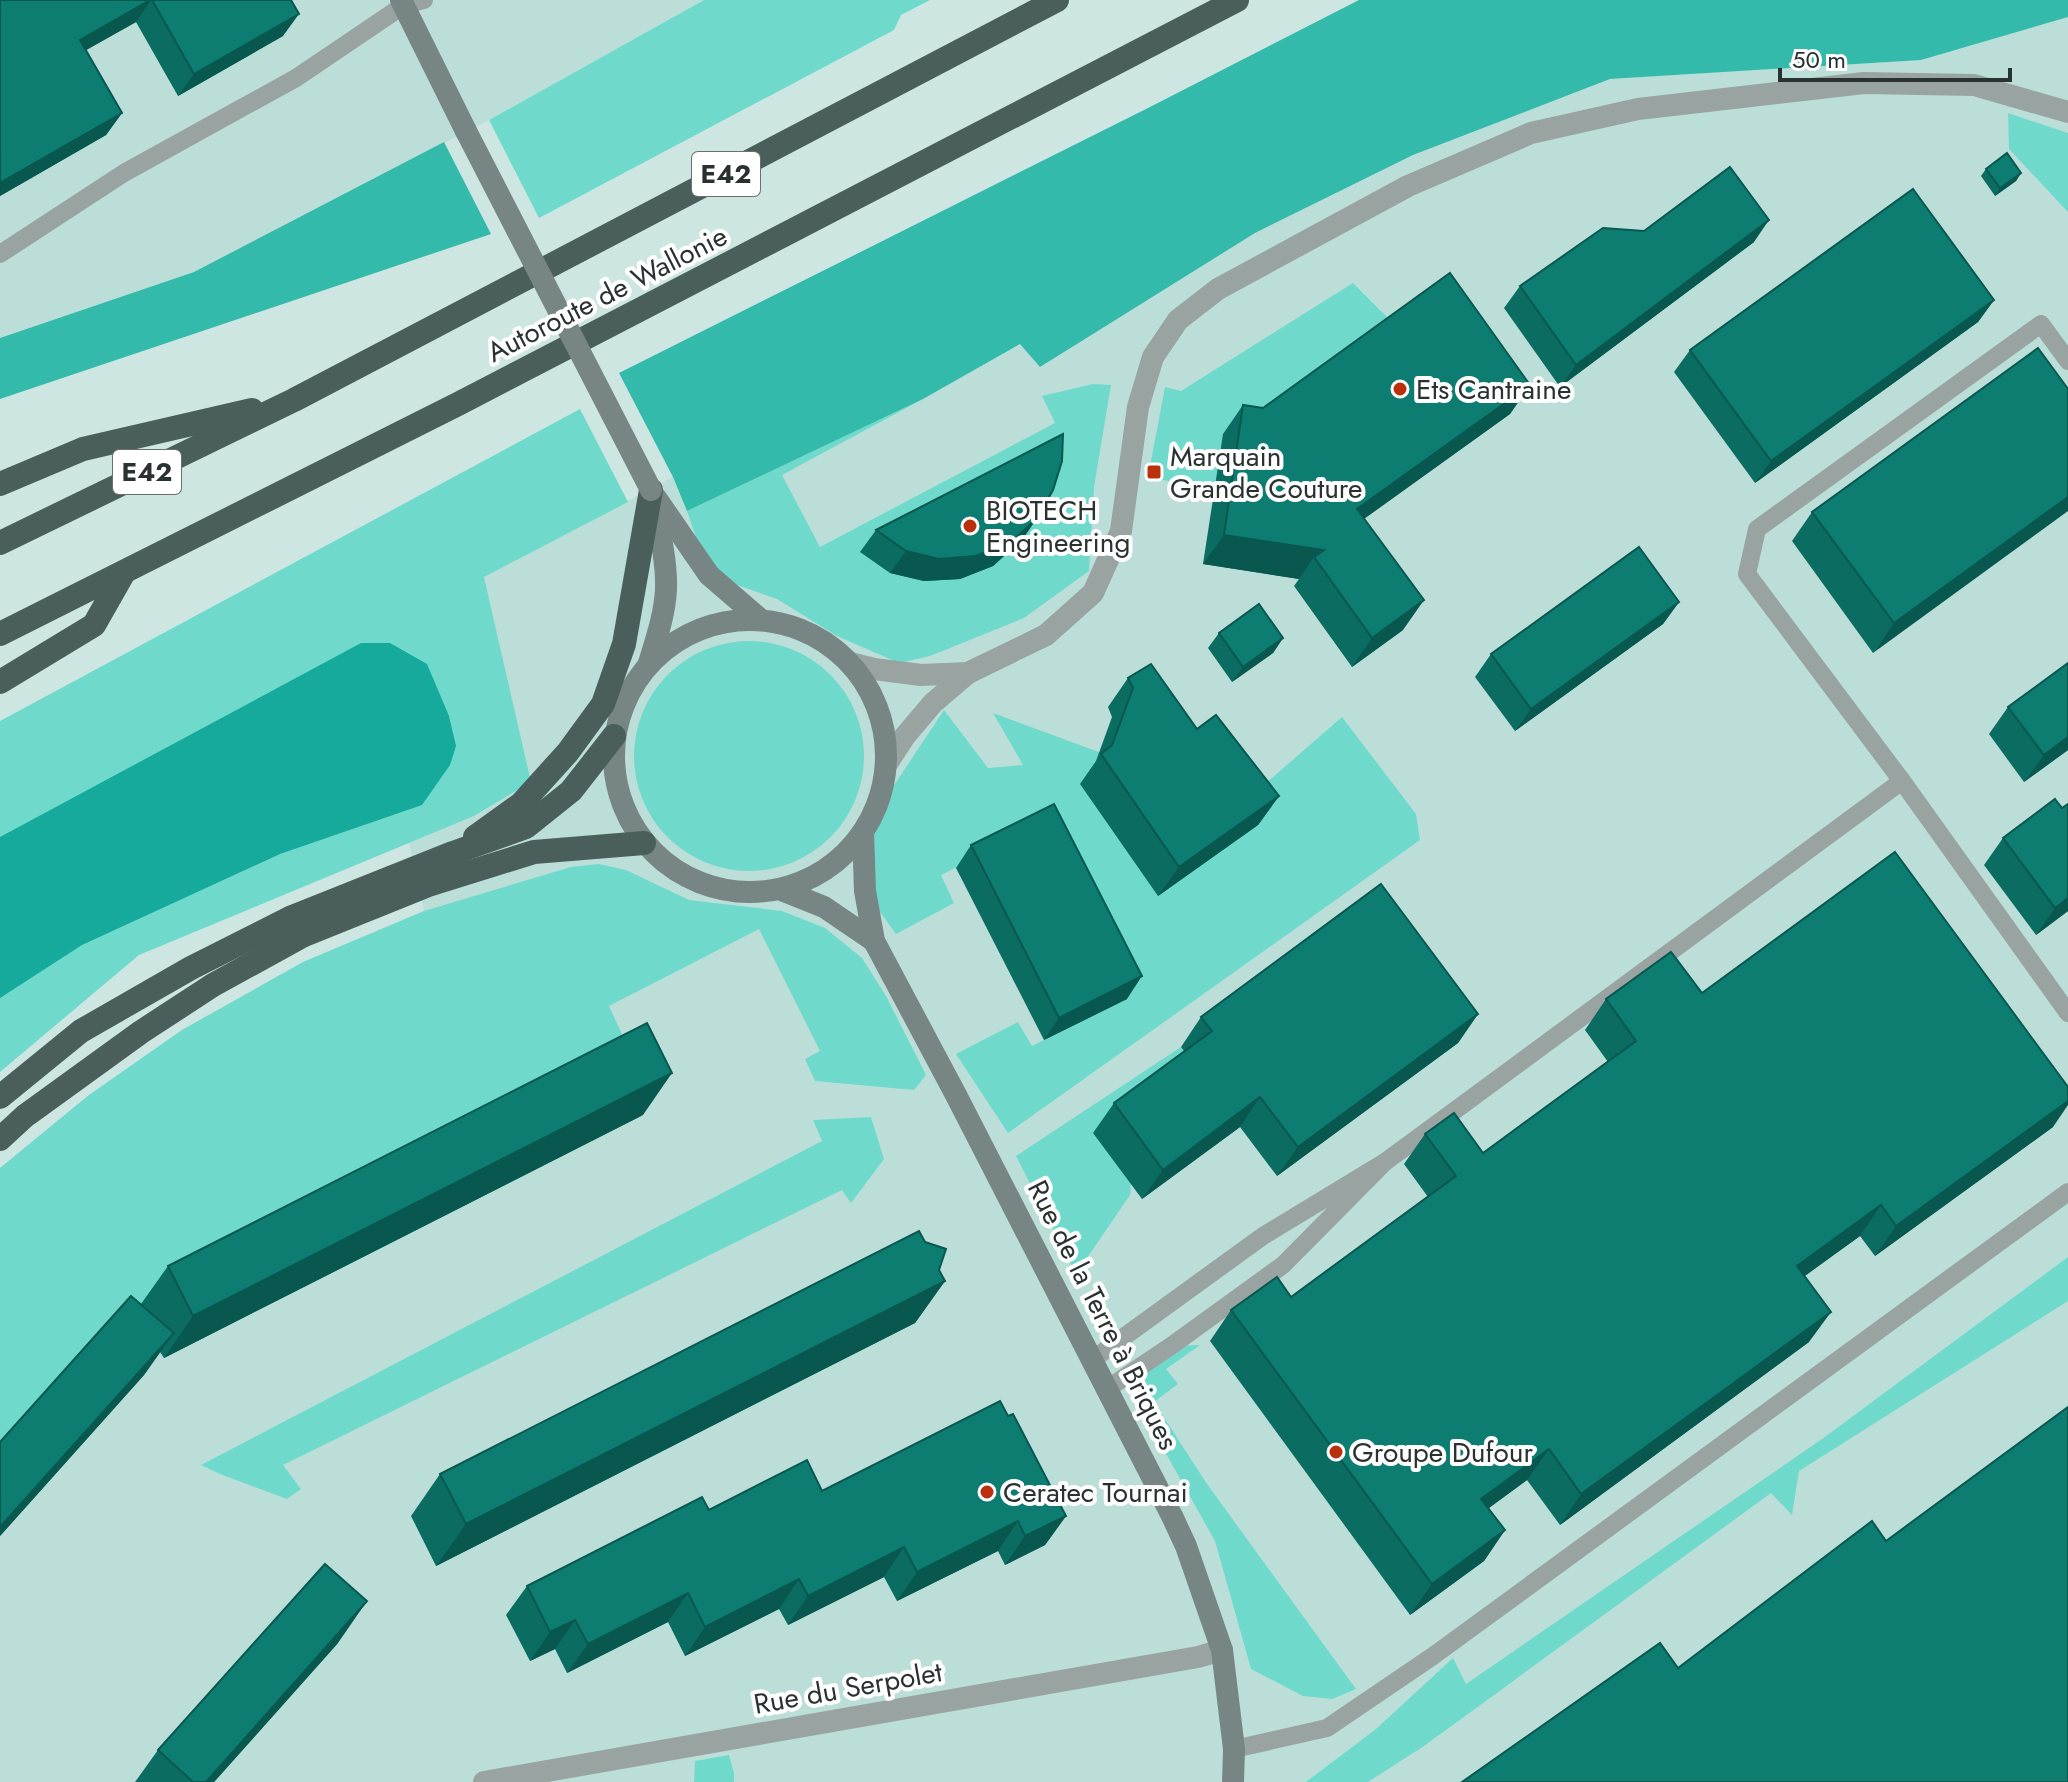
<svg xmlns="http://www.w3.org/2000/svg" width="2068" height="1782" viewBox="0 0 2068 1782" font-family="Jost,sans-serif">
	<style>
		.built { fill: #bcded8 }
		.green { fill: #6fdacc }
		.forest { fill: #33baab }
		.water { fill: #15aa9b }
		.lines { fill: none; stroke-linecap: round; stroke-linejoin: round }
		.service { stroke: #99a4a2; stroke-width: 18 }
		.minor { stroke: #99a4a2; stroke-width: 22 }
		.tertiary { stroke: #99a4a2; stroke-width: 22 }
		.secondary { stroke: #778684; stroke-width: 22 }
		.motorway { stroke: #4a5f5c; stroke-width: 24 }
		.secondary-bridge { stroke: #778684; stroke-width: 22 }
		.wall { fill: #0b6c62 }
		.shaded-wall { fill: #095850 }
		.building { fill: #0d7d72; stroke: #095850; stroke-width: 2 }
		.poi-dot { fill: #ba300c; stroke: #fff; stroke-width: 3 }
		.labels { text-anchor: middle; dominant-baseline: central; stroke-width: 8; stroke-linejoin: round; paint-order: stroke }
		.shield { fill: #fff; stroke: #69706f; stroke-width: 2 }
		.shield-label { font-size: 26px; font-weight: bold; fill: #293231 }
		.street-label { font-size: 28px; fill: #293231; stroke: #fff }
		.poi-label { font-size: 28px; fill: #293231; stroke: #fff; text-anchor: start }
	</style>
	<rect width="100%" height="100%" fill="#cee6e2"/>
	<g class="built">
		<polygon points="0,0 704,0 489,120 194,272 0,338"/>
		<polygon points="2068,17 2068,1782 0,1782 0,1168 89,1095 182,1030 303,962 424,911 409,843 474,816 530,782 484,577 673,477 687,511 923,399 1021,344 1041,366 1255,233 1413,155 1610,79 1921,60"/>
	</g>
	<g class="green">
		<polygon points="704,0 930,0 901,15 894,30 539,218 489,120"/>
		<polygon points="2008,113 2068,133 2068,212 2009,149"/>
		<polygon points="1353,283 1395,325 1215,490 1148,477 1165,387 1181,391"/>
		<polygon points="1093,384 1111,385 1094,487 1089,571 1024,618 930,656 899,663 837,636 777,599 709,575 687,511 923,399 782,475 820,547 1055,423 1042,396"/>
		<polygon points="580,409 628,502 484,577 531,782 474,816 139,955 0,1072 0,721"/>
		<circle cx="749" cy="756" r="115"/>
		<polygon points="944,710 988,768 1023,765 993,713 1099,752 1258,825 1242,804 1342,717 1416,814 1420,840 1008,1133 956,1054 1018,1022 1032,1046 1126,998 1039,826 941,875 954,903 896,934 865,891 863,832"/>
		<polygon points="599,864 626,870 689,900 782,911 825,928 862,958 886,996 926,1075 914,1090 815,1081 805,1059 820,1051 759,929 609,1006 631,1054 0,1452 0,1168 89,1095 182,1030 303,962 424,911 571,867"/>
		<polygon points="1181,1047 1191,1060 1093,1132 1131,1184 1130,1195 1076,1274 1016,1156"/>
		<polygon points="871,1117 884,1159 851,1203 842,1190 283,1465 301,1489 287,1499 220,1474 201,1465 822,1141 813,1120"/>
		<polygon points="2068,1257 2068,1301 1799,1471 1792,1515 1771,1493 1424,1746 1368,1782 1306,1782 1376,1729 1453,1658 1466,1684 1822,1439"/>
		<polygon points="1200,1345 1166,1369 1178,1384 1154,1402 1207,1484 1356,1689 1332,1699 1303,1696 1251,1669 1215,1541 1164,1450 1135,1386 1171,1346"/>
		<polygon points="729,1755 734,1773 734,1782 694,1782 695,1761"/>
	</g>
	<g class="forest">
		<polygon points="1359,0 2068,0 2068,17 1921,60 1610,79 1413,155 1255,233 1040,367 1020,344 923,399 687,511 673,477 619,373 1148,108"/>
		<polygon points="444,142 491,234 0,399 0,338 194,272"/>
	</g>
	<polygon class="water" points="361,643 390,643 427,664 449,716 456,746 450,765 422,805 280,854 82,945 0,998 0,837"/>
	<g class="lines">
		<g class="service">
			<polyline points="0,254 124,173 296,78 404,5 424,0"/>
			<polyline points="2068,361 2041,324 1757,529 1747,574 1902,781 2068,1013"/>
			<polyline points="1385,1162 1902,781"/>
			<polyline points="1092,1360 1263,1236 1385,1162 1283,1265 1171,1346 1107,1389"/>
			<polyline points="1234,1749 1327,1728 1433,1656 2068,1192"/>
		</g>
		<polyline class="minor" points="484,1782 1198,1657 1222,1650"/>
		<g class="tertiary">
			<polyline points="850,663 874,669 921,675 968,673"/>
			<polyline points="886,765 905,736 933,703 968,673 1046,635 1093,593 1121,531 1138,407 1153,357 1178,320 1218,289 1408,186 1531,133 1638,109 1864,83 1974,85 2068,112"/>
		</g>
		<g class="secondary">
			<polyline points="401,0 466,131"/>
			<polyline points="656,498 709,575 760,619"/>
			<circle cx="750" cy="756" r="136"/>
			<path d="M649,663C656,640 665,614 666,589C667,558 658,526 652,495"/>
			<polyline points="863,832 865,891 874,941 956,1095 1172,1516 1186,1546 1222,1650 1234,1749 1233,1782"/>
			<polyline points="779,889 824,907 874,941"/>
		</g>
		<g class="motorway">
			<polyline points="0,484 83,449 252,410"/>
			<polyline points="0,543 294,400 1057,0"/>
			<polyline points="0,634 458,404 1237,0"/>
			<polyline points="0,682 94,625 123,574"/>
			<polyline points="475,837 521,804 568,752 603,704 624,644 651,490"/>
			<polyline points="0,1097 81,1031 191,968 290,918 453,853 526,827 571,791 614,736"/>
			<polyline points="0,1139 25,1116 141,1032 213,985 304,935 428,885 534,852 644,843"/>
		</g>
		<polyline class="secondary-bridge" points="466,131 651,490"/>
	</g>
	<g class="wall">
		<polygon points="0,0 292,0 283,36 178,96 136,22 86,50 122,113 106,135 0,196"/>
		<polygon points="1986,169 2021,173 2016,181 1995,196 1981,176"/>
		<polygon points="1644,231 1754,242 1560,387 1504,308 1520,286"/>
		<polygon points="1994,300 1978,322 1755,483 1674,372 1690,350"/>
		<polygon points="1530,385 1510,414 1364,519 1403,630 1352,667 1294,586 1299,579 1203,564 1223,434 1243,405 1263,408"/>
		<polygon points="2068,389 1873,653 1792,541 1812,512"/>
		<polygon points="1037,518 1022,540 993,566 960,579 924,581 890,573 860,552 876,530"/>
		<polygon points="1679,602 1663,624 1515,731 1475,677 1491,654"/>
		<polygon points="1219,633 1283,638 1273,653 1232,682 1208,648"/>
		<polygon points="1128,678 1197,729 1279,796 1258,825 1158,896 1080,784 1096,761 1112,717 1108,707"/>
		<polygon points="2008,707 2068,750 2024,782 1989,734"/>
		<polygon points="2062,808 2068,911 2036,935 1984,865 2003,838"/>
		<polygon points="971,845 1127,999 1044,1040 956,868"/>
		<polygon points="1702,993 2053,1127 1875,1256 1860,1236 1804,1276 1809,1342 1560,1525 1527,1480 1489,1508 1505,1530 1484,1561 1410,1615 1210,1341 1231,1310 1291,1297 1428,1197 1404,1164 1425,1134 1483,1153 1608,1062 1585,1030 1606,999"/>
		<polygon points="1478,1014 1458,1043 1277,1176 1240,1127 1142,1199 1093,1133 1114,1103 1184,1051 1181,1047 1201,1017"/>
		<polygon points="643,1115 164,1358 160,1352 144,1375 0,1536 0,1442 141,1304 168,1266"/>
		<polygon points="939,1270 945,1281 915,1323 436,1566 411,1516 440,1474"/>
		<polygon points="822,1491 1066,1516 1045,1545 1005,1565 998,1551 897,1601 884,1577 788,1625 779,1609 685,1656 668,1622 567,1673 555,1649 530,1661 506,1615 527,1586"/>
		<polygon points="338,1643 214,1782 135,1782 158,1750"/>
	</g>
	<g class="shaded-wall">
		<polygon points="151,0 136,22 65,62 80,40"/>
		<polygon points="299,14 283,36 178,96 194,74"/>
		<polygon points="122,113 106,135 0,196 0,183"/>
		<polygon points="2021,173 2016,181 1995,196 2000,188"/>
		<polygon points="1769,220 1754,242 1560,387 1576,365"/>
		<polygon points="1994,300 1978,322 1755,483 1771,461"/>
		<polygon points="1530,385 1510,414 1337,538 1357,509"/>
		<polygon points="2068,497 2068,511 1873,653 1894,623"/>
		<polygon points="1037,518 1022,540 993,566 960,579 924,581 890,573 906,551"/>
		<polygon points="1224,535 1324,550 1314,557 1299,579 1203,564"/>
		<polygon points="1424,600 1403,630 1352,667 1372,638"/>
		<polygon points="1679,602 1663,624 1515,731 1531,709"/>
		<polygon points="1283,638 1273,653 1232,682 1243,667"/>
		<polygon points="2068,737 2068,750 2024,782 2044,755"/>
		<polygon points="1279,796 1258,825 1158,896 1179,867"/>
		<polygon points="2068,898 2068,911 2036,935 2055,908"/>
		<polygon points="1142,976 1127,999 1044,1040 1059,1018"/>
		<polygon points="1478,1014 1458,1043 1277,1176 1298,1147"/>
		<polygon points="672,1073 643,1115 164,1358 193,1316"/>
		<polygon points="1260,1097 1240,1127 1142,1199 1163,1170"/>
		<polygon points="2068,1101 2068,1105 2053,1127 1875,1256 1896,1226"/>
		<polygon points="1881,1205 1860,1236 1776,1297 1797,1266"/>
		<polygon points="945,1281 915,1323 436,1566 466,1524"/>
		<polygon points="1831,1312 1809,1342 1560,1525 1581,1494"/>
		<polygon points="174,1333 144,1375 0,1536 0,1527"/>
		<polygon points="1549,1449 1527,1480 1460,1529 1481,1499"/>
		<polygon points="1066,1516 1045,1545 1005,1565 1025,1536"/>
		<polygon points="1018,1521 998,1551 897,1601 917,1572"/>
		<polygon points="1505,1530 1484,1561 1410,1615 1432,1584"/>
		<polygon points="904,1547 884,1577 788,1625 808,1596"/>
		<polygon points="799,1579 779,1609 685,1656 705,1627"/>
		<polygon points="688,1593 668,1622 567,1673 588,1644"/>
		<polygon points="367,1601 338,1643 214,1782 206,1782"/>
		<polygon points="575,1620 555,1649 530,1661 550,1632"/>
	</g>
	<g class="building">
		<polygon points="0,0 150,0 80,40 122,113 0,183"/>
		<polygon points="152,0 291,0 299,14 194,74"/>
		<polygon points="2007,153 2021,173 2000,188 1986,169"/>
		<polygon points="1730,167 1769,220 1576,365 1520,286 1603,228 1644,231"/>
		<polygon points="1913,189 1994,300 1771,461 1690,350"/>
		<polygon points="1450,273 1530,385 1357,509 1424,600 1372,638 1314,557 1324,550 1224,535 1243,405 1263,408"/>
		<polygon points="2038,348 2068,389 2068,497 1894,623 1812,512"/>
		<polygon points="1063,434 1062,461 1053,490 1037,518 1009,544 975,556 939,559 906,551 876,530"/>
		<polygon points="1639,547 1679,602 1531,709 1491,654"/>
		<polygon points="1259,604 1283,638 1243,667 1219,633"/>
		<polygon points="2068,663 2068,737 2044,755 2008,707"/>
		<polygon points="1151,664 1197,729 1216,715 1279,796 1179,867 1101,754 1112,745 1133,688 1128,678"/>
		<polygon points="2055,799 2062,808 2068,804 2068,898 2055,908 2003,838"/>
		<polygon points="1054,804 1142,976 1059,1018 971,845"/>
		<polygon points="1895,852 2068,1087 2068,1101 1896,1226 1881,1205 1797,1266 1831,1312 1581,1494 1549,1449 1481,1499 1505,1530 1432,1584 1231,1310 1277,1277 1291,1297 1456,1176 1425,1134 1454,1113 1483,1153 1636,1041 1606,999 1671,952 1702,993"/>
		<polygon points="1381,884 1478,1014 1298,1147 1260,1097 1163,1170 1114,1103 1212,1031 1201,1017"/>
		<polygon points="647,1023 672,1073 193,1316 168,1266"/>
		<polygon points="919,1231 925,1242 946,1249 939,1270 945,1281 466,1524 440,1474"/>
		<polygon points="131,1296 174,1333 0,1527 0,1442"/>
		<polygon points="1000,1401 1008,1416 1013,1414 1066,1516 1025,1536 1018,1521 917,1572 904,1547 808,1596 799,1579 705,1627 688,1593 588,1644 575,1620 550,1632 527,1586 702,1497 709,1510 807,1460 822,1491"/>
		<polygon points="2068,1407 2068,1782 1462,1782 1660,1643 1678,1668 1872,1521 1886,1541"/>
		<polygon points="325,1564 367,1601 206,1782 193,1782 158,1750"/>
	</g>
	<g class="poi-dot">
		<circle cx="1400" cy="389" r="8"/>
		<rect x="1146" y="464" width="16" height="16" rx="4"/>
		<circle cx="970" cy="526" r="8"/>
		<circle cx="1336" cy="1452" r="8"/>
		<circle cx="987" cy="1492" r="8"/>
	</g>
	<g class="labels">
		<g class="shield">
			<rect x="692" y="152" width="68" height="44" rx="6"/>
			<rect x="113" y="450" width="68" height="44" rx="6"/>
		</g>
		<g class="shield-label">
			<text x="726" y="174">E42</text>
			<text x="147" y="472">E42</text>
		</g>
		<g class="street-label">
			<text transform="translate(607 294) rotate(-27)">Autoroute de Wallonie</text>
			<text transform="translate(1103 1315) rotate(63)">Rue de la Terre à Briques</text>
			<text transform="translate(848 1688) rotate(-10)">Rue du Serpolet</text>
		</g>
		<g class="poi-label">
			<text x="1416" y="389">Ets Cantraine</text>
			<text x="1170" y="456">Marquain<tspan x="1170" dy="32">Grande Couture</tspan></text>
			<text x="986" y="510">BIOTECH<tspan x="986" dy="32">Engineering</tspan></text>
			<text x="1352" y="1452">Groupe Dufour</text>
			<text x="1003" y="1492">Ceratec Tournai</text>
		</g>
	</g>
	<path d="M1780 68v12h230v-12" fill="none" stroke="#293231" stroke-width="4"/>
	<text x="1792" y="68" font-size="24" fill="#293231" stroke="#ffffff" stroke-width="6" paint-order="stroke">50 m</text>
</svg>
